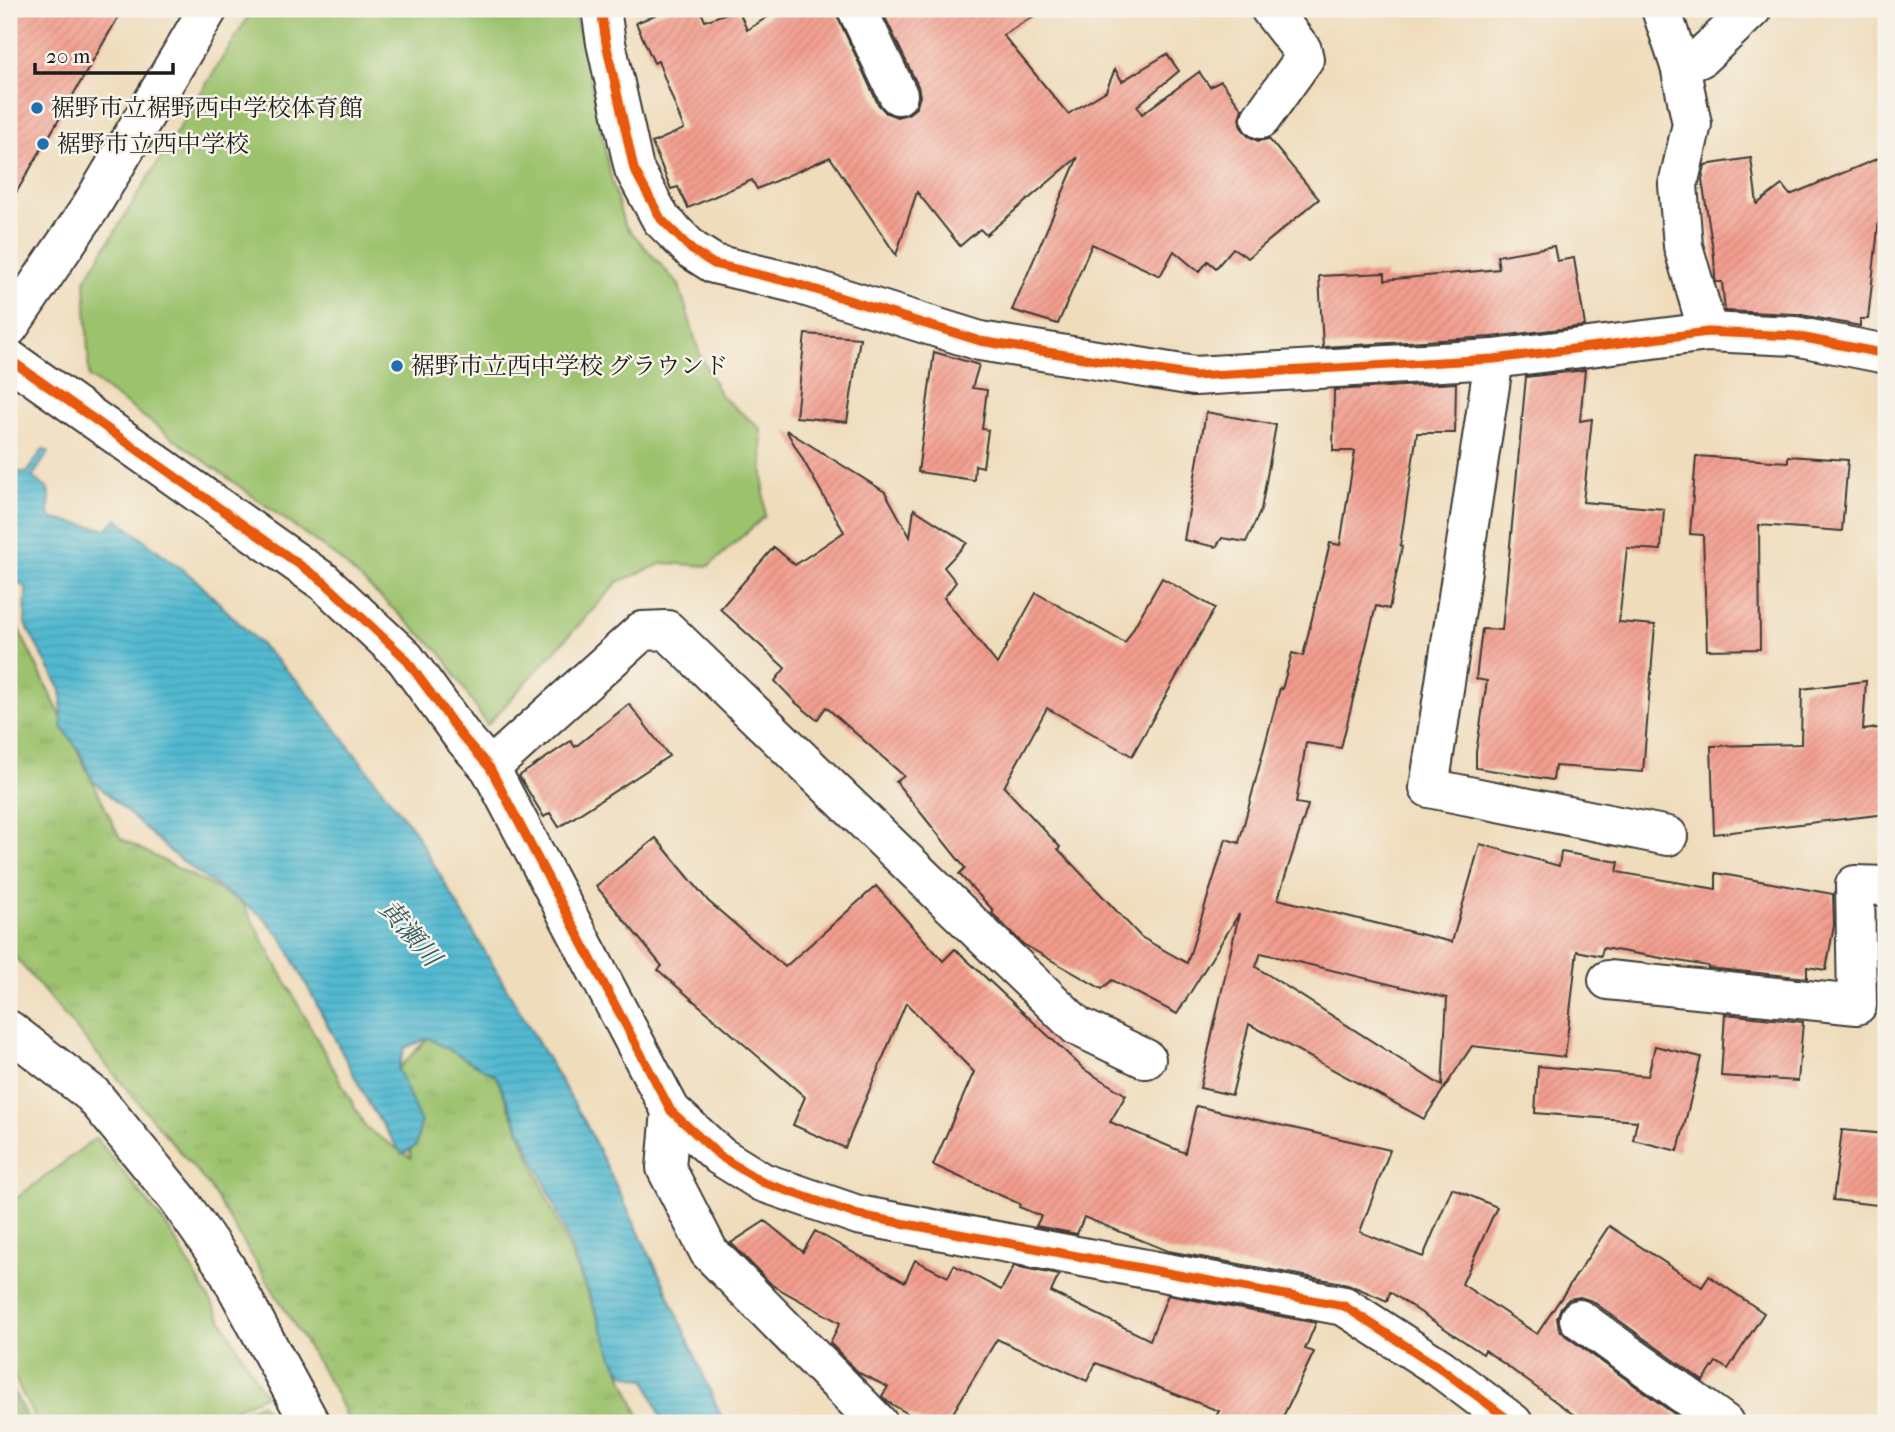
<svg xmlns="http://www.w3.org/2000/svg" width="1895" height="1432" viewBox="0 0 1895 1432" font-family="'IM FELL French Canon','Noto Serif JP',serif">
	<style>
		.grass { fill: url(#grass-tufts); stroke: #5c6f44; stroke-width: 2 }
		.forest { fill: url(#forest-crowns); stroke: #4c623e; stroke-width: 2 }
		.pitch { fill: #9cc26d; stroke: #5c6f44; stroke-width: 2 }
		.water { fill: url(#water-rules); stroke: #376a76; stroke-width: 2 }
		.building { fill: url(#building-hatch); fill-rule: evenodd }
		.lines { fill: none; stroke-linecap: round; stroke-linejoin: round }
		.minor-casing { stroke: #3c3934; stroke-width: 42 }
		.minor { stroke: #fff; stroke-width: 38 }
		.cycleway-casing { stroke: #f7f3e8; stroke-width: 13 }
		.cycleway { stroke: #e8590c; stroke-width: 9 }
		.poi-dot { fill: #1f6fb2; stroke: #f7f3e8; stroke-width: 2.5 }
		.labels { text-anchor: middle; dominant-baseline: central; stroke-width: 5; stroke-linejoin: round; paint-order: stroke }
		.poi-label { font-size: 24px; fill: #1c1c1c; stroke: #f7f3e8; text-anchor: start }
		.water-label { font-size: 26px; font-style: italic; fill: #325b64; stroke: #f7f3e8 }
	</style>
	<defs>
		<pattern id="grass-tufts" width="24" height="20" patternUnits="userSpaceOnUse" patternTransform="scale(1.75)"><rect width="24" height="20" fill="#9cc26d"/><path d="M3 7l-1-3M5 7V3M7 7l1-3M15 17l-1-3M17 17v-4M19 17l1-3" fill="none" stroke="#86a65e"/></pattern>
		<pattern id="forest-crowns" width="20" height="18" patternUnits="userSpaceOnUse" patternTransform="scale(1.75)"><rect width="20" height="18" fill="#7da860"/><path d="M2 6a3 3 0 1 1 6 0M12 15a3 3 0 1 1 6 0" fill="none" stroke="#66884e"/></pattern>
		<pattern id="water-rules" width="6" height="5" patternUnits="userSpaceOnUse" patternTransform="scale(1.75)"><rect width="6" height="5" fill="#52b9d0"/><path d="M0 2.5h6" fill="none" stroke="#479eb2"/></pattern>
		<pattern id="building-hatch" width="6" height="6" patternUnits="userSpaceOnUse" patternTransform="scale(1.75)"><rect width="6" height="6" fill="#f29c8d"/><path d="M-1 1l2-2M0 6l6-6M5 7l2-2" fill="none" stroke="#cf8679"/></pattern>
	</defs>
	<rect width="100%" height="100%" fill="#f7f3e8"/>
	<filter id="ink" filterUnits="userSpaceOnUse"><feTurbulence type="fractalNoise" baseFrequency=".0143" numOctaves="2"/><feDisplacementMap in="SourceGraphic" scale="14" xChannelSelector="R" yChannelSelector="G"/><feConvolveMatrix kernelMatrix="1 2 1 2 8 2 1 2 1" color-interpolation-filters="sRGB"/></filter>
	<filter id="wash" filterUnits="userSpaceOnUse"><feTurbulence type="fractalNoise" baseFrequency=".00686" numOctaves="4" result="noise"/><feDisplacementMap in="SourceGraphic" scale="28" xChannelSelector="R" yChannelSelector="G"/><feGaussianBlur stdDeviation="1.57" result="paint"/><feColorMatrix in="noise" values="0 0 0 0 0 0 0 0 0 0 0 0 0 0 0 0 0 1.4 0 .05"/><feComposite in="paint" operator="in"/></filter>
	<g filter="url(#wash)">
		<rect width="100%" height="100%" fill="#efdcbb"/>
		<polygon class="grass" points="9,609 120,838 242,902 366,1128 411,1158 398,1069 428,1038 496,1076 642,1423 349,1423 333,1388 209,1186 9,950"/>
		<polygon class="forest" points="9,1383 30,1423 9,1423"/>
		<g class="pitch">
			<polygon points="253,9 572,9 581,34 611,178 624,224 679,285 700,355 721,396 761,429 765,516 709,566 663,563 618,582 487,725 441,653 338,558 89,377 85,280"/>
			<polygon points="96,1138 169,1229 265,1395 206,1423 37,1423 9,1367 9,1204"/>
			<polygon points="261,1403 276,1423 218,1423"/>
		</g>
		<polygon class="water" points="43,449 49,452 32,477 48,489 50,498 48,512 53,519 106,529 117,519 196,580 303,687 413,829 586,1124 665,1286 724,1423 663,1423 646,1380 624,1374 615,1362 553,1201 496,1076 428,1038 405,1048 398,1069 421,1123 416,1146 402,1154 370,1106 282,938 261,915 206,879 173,854 92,780 79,751 62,727 61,690 25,624 26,588 9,576 9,470 27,473"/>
		<g id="blocks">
			<g class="building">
				<polygon points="9,9 123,9 9,205"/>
				<polygon points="669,9 700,9 705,21 738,9 747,30 780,9 834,9 878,104 886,113 897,117 908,114 916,108 920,96 918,86 881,9 1045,9 1003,35 1068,114 1106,91 1115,69 1122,81 1167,54 1179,71 1137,106 1142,114 1199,72 1210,87 1221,81 1242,109 1239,118 1241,127 1248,136 1258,141 1269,139 1319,199 1248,258 1233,248 1216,268 1208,261 1199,272 1174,251 1160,276 1092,244 1058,324 1012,310 1078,157 986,235 980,229 960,246 917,192 896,255 830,157 757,189 752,180 688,208 678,187 671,189 652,143 684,129 658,61 654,63 636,23"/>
				<polygon points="1886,155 1868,319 1860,319 1860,326 1796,314 1725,311 1722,282 1716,282 1715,277 1714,256 1702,180 1705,165 1751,158 1757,204 1782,185 1790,195"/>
				<polygon points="1554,246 1557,261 1574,258 1585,326 1492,337 1323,347 1319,276 1385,273 1385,280 1499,269 1497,256"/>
				<polygon points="805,334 860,338 847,422 796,417"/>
				<polygon points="934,352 979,365 972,388 987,390 982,429 988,430 983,467 975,465 974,480 918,472"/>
				<polygon points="1585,370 1580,421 1592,419 1583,502 1664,509 1661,550 1627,548 1619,622 1655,625 1643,772 1555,766 1553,780 1476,768 1476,752 1487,681 1476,679 1482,629 1502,630 1526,377"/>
				<path d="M1456,383L1455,433H1417L1400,546L1402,547L1389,609L1376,606L1341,748L1306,743L1296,803L1308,805L1278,899L1452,942L1480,844L1559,866L1561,852L1619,862L1617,872L1716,889V873L1833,894L1834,925L1826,970L1807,967V978L1708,968V966L1603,948L1601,956L1577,951L1565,1057L1472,1046L1424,1119L1249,1024L1232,1095L1200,1088L1239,914L1177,1014L1112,980L1102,989L1023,944L992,913L994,911L959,874L965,868L896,782L904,776L826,707L817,720L796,703L775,681L785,668L720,609L774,547L795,565L844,532L786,430L885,492L910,537L914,509L967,543L944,567L956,582L944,598L997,664L1036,593L1125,643L1162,578L1215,608L1132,756L1047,708L1004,787L1060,847L1058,849L1141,937L1187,963L1226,839L1239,843L1280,688L1282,689L1292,653L1303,656L1330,543L1340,545L1355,451H1333L1334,390ZM1261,953L1447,998L1442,1086L1256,967Z"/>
				<polygon points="1206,412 1276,425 1261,510 1246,542 1222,538 1216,547 1184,540"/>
				<polygon points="1696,456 1788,462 1788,456 1848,460 1842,531 1759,525 1760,649 1707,650 1703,535 1690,534"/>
				<polygon points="1866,681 1863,730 1886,727 1886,814 1714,834 1711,746 1801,744 1802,689"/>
				<polygon points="629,704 669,756 559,827 550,813 544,817 519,776 571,741 575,747"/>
				<polygon points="656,838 708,901 785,967 876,886 943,961 955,949 1085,1070 1126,1095 1110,1122 1185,1153 1196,1106 1390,1150 1360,1232 1423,1257 1452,1188 1497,1207 1462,1284 1537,1334 1609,1226 1702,1287 1709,1276 1764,1313 1728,1369 1716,1362 1703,1381 1592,1301 1580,1297 1569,1299 1561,1307 1557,1318 1559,1329 1566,1336 1680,1418 1676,1423 1585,1423 1485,1350 1483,1354 1390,1292 1387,1301 1348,1284 1168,1251 1084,1217 1077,1234 1036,1226 1041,1216 1019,1207 1020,1204 933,1165 974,1072 906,1003 845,1148 793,1125 805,1097 658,970 662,966 596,886"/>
				<polygon points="1725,1014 1803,1022 1798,1081 1721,1076"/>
				<polygon points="1655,1046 1701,1057 1678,1151 1633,1140 1637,1121 1535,1113 1538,1066 1648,1076"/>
				<polygon points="1842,1130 1886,1134 1886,1206 1833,1200"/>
				<polygon points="765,1221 803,1252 815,1231 905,1282 915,1260 948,1277 954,1265 1001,1290 1014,1266 1059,1275 1051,1292 1150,1340 1168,1295 1316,1323 1305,1349 1314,1352 1280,1423 1212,1423 1219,1411 1096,1363 1087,1381 997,1339 947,1423 924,1423 888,1402 882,1396 888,1387 859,1373 830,1343 840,1323 772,1285 731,1243"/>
			</g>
		</g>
	</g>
	<g filter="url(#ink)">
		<use href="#blocks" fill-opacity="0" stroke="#3c3934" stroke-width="2"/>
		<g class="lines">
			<g class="minor-casing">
				<g id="minor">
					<polyline points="601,9 606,43 634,169 661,219 692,250 714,264 794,283 980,341 1194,376 1494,359 1708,332 1795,336 1886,354"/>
					<polyline points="857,9 898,95"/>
					<polyline points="1661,9 1680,66 1692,124 1678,185 1683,246 1708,332"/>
					<polyline points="1680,66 1700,58 1752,9"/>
					<polyline points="1261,119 1304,59 1302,50 1270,9"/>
					<polyline points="9,327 90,208 208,9"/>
					<polyline points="9,359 324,582 405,658 462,736 490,768 671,1111 720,1156 762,1182 858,1215 1344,1306 1440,1368 1513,1423"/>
					<polyline points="1494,359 1429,788 1668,836"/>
					<polyline points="490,768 642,631 667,630 1077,1026 1146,1059"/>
					<polyline points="1608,980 1857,1005 1855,885 1886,886"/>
					<polyline points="9,1030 93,1095 178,1199 225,1266 310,1423"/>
					<polyline points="671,1111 666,1168 709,1252 878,1423"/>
					<polyline points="1579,1319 1724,1423"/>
				</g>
			</g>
			<use href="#minor" class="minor"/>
			<g class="cycleway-casing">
				<g id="cycleway">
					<polyline points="601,9 606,43 634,169 661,219 692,250 714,264 794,283 980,341 1194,376 1494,359 1708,332 1795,336 1886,354"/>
					<polyline points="9,359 324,582 405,658 462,736 490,768 671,1111 720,1156 762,1182 858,1215 1344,1306 1440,1368 1513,1423"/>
				</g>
			</g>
			<use href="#cycleway" class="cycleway"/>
		</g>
	</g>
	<g class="poi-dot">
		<circle cx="37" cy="108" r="7"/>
		<circle cx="43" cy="144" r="7"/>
		<circle cx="397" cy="366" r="7"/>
	</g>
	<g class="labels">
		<g class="poi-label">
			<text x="51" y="108">裾野市立裾野西中学校体育館</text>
			<text x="57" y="144">裾野市立西中学校</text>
			<text x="411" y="366">裾野市立西中学校 グラウンド</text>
		</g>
		<g class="water-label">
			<text transform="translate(410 933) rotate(49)">黄瀬川</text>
		</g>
	</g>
	<rect width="1895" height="1432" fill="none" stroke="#f7f3e8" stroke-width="35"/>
	<path d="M35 63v10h138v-10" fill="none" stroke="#1c1c1c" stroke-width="3.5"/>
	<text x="46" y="63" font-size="21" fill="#1c1c1c" stroke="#f7f3e8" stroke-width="5" paint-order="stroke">20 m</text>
</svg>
